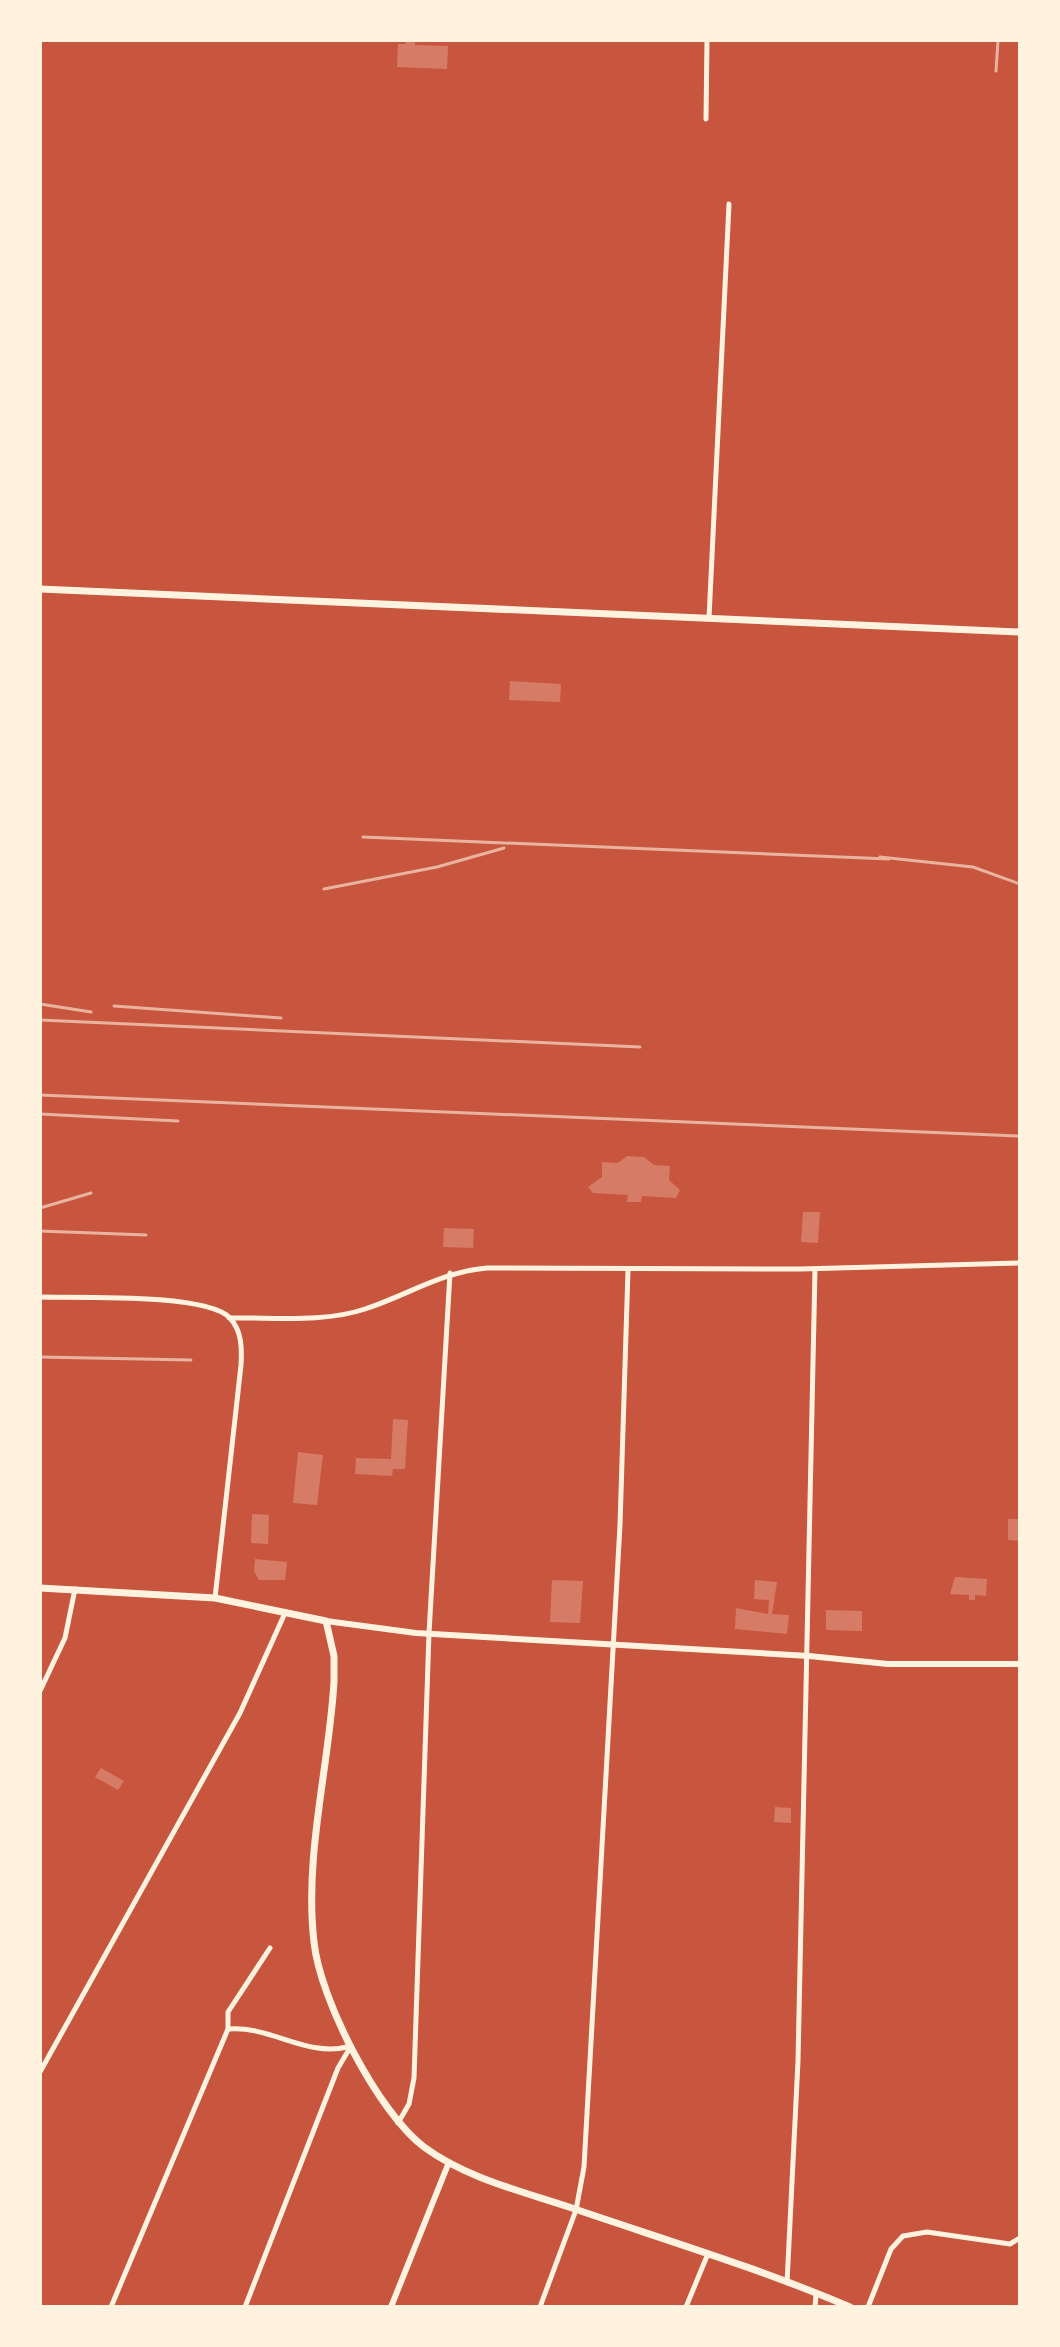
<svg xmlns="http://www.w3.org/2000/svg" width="1060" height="2347" viewBox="0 0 1060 2347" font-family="Roboto,sans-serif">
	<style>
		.building { fill: #d67c66 }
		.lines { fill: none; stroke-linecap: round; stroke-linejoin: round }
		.minor { stroke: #fff3e0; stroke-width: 5 }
		.tertiary { stroke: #fff3e0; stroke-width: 6 }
		.secondary { stroke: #fff3e0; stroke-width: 7 }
		.rail { stroke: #e9b49f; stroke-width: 3 }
	</style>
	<rect width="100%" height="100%" fill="#c8553d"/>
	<g class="building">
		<polygon points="406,40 415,40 415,45 448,46 447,69 397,67 398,44 405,44"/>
		<polygon points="510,681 561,684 560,702 509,700"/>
		<polygon points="627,1156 644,1157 654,1165 670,1166 669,1180 680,1190 676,1198 642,1196 641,1202 627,1202 628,1195 593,1193 588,1187 602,1177 602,1162 618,1163"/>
		<polygon points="803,1212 820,1212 818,1243 801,1242"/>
		<polygon points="444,1228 474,1229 473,1248 443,1247"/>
		<polygon points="393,1419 408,1420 405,1469 393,1469 392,1476 355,1474 356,1458 391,1459"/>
		<polygon points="298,1452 323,1455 317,1505 293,1503"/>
		<polygon points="252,1514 269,1515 268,1544 251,1543"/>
		<polygon points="1008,1519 1020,1519 1020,1541 1008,1540"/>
		<polygon points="255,1559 287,1562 285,1580 259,1580 254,1571"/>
		<polygon points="955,1577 987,1579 986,1596 975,1595 975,1600 969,1600 969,1595 950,1594"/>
		<polygon points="552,1580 583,1581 580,1623 550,1622"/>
		<polygon points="755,1580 777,1582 772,1614 789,1615 787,1634 735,1629 736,1608 768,1614 769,1600 754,1599"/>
		<polygon points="826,1610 862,1611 862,1631 826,1630"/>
		<polygon points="101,1768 124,1781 118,1790 95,1777"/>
		<polygon points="775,1807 791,1808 791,1823 774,1822"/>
	</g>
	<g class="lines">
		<g class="minor">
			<polyline points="706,119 707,40"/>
			<polyline points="709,618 729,204"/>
			<path d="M40,1297C77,1298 207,1293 230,1318C242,1331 242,1349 241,1365L215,1598"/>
			<path d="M229,1318C272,1317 324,1323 365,1309C408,1295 441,1272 487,1268L801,1269L1020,1263"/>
			<polyline points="40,1691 65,1638 75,1589"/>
			<polyline points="228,2029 228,2012 270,1948"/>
			<polyline points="40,2072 240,1713 285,1613"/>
			<polyline points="398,2123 409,2104 414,2078 429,1633 450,1273"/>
			<polyline points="787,2283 798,2061 815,1269"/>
			<path d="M111,2307L228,2029C271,2025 307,2059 351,2046"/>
			<polyline points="245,2307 338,2068 351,2046"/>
			<polyline points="540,2307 576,2210 584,2167 620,1525 628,1270"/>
			<polyline points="686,2307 707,2256"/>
			<polyline points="815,2307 816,2295"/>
			<polyline points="868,2307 891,2249 903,2236 927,2232 1010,2244 1020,2238"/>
		</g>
		<g class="tertiary">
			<polyline points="326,1621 416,1633 809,1656 888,1664 1020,1664"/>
			<polyline points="391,2307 449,2162"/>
		</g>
		<g class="secondary">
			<polyline points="40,589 1020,632"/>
			<path d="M40,1588L215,1598L326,1621L334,1656V1682C329,1767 304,1856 314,1942C320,2000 378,2112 424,2147C466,2178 521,2191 569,2207C662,2239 759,2268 850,2307"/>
		</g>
		<g class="rail">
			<polyline points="996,71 998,40"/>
			<polyline points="363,837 889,859"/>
			<polyline points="880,857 973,867 1020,884"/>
			<polyline points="324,889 437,867 504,848"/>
			<polyline points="40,1004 91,1012"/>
			<polyline points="114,1006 281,1018"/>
			<polyline points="40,1020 640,1047"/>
			<polyline points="40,1095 1020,1136"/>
			<polyline points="40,1114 178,1121"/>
			<polyline points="40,1208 91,1193"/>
			<polyline points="40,1231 146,1235"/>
			<polyline points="40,1357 191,1360"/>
		</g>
	</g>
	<rect width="1060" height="2347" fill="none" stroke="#fff3e0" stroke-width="84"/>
</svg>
